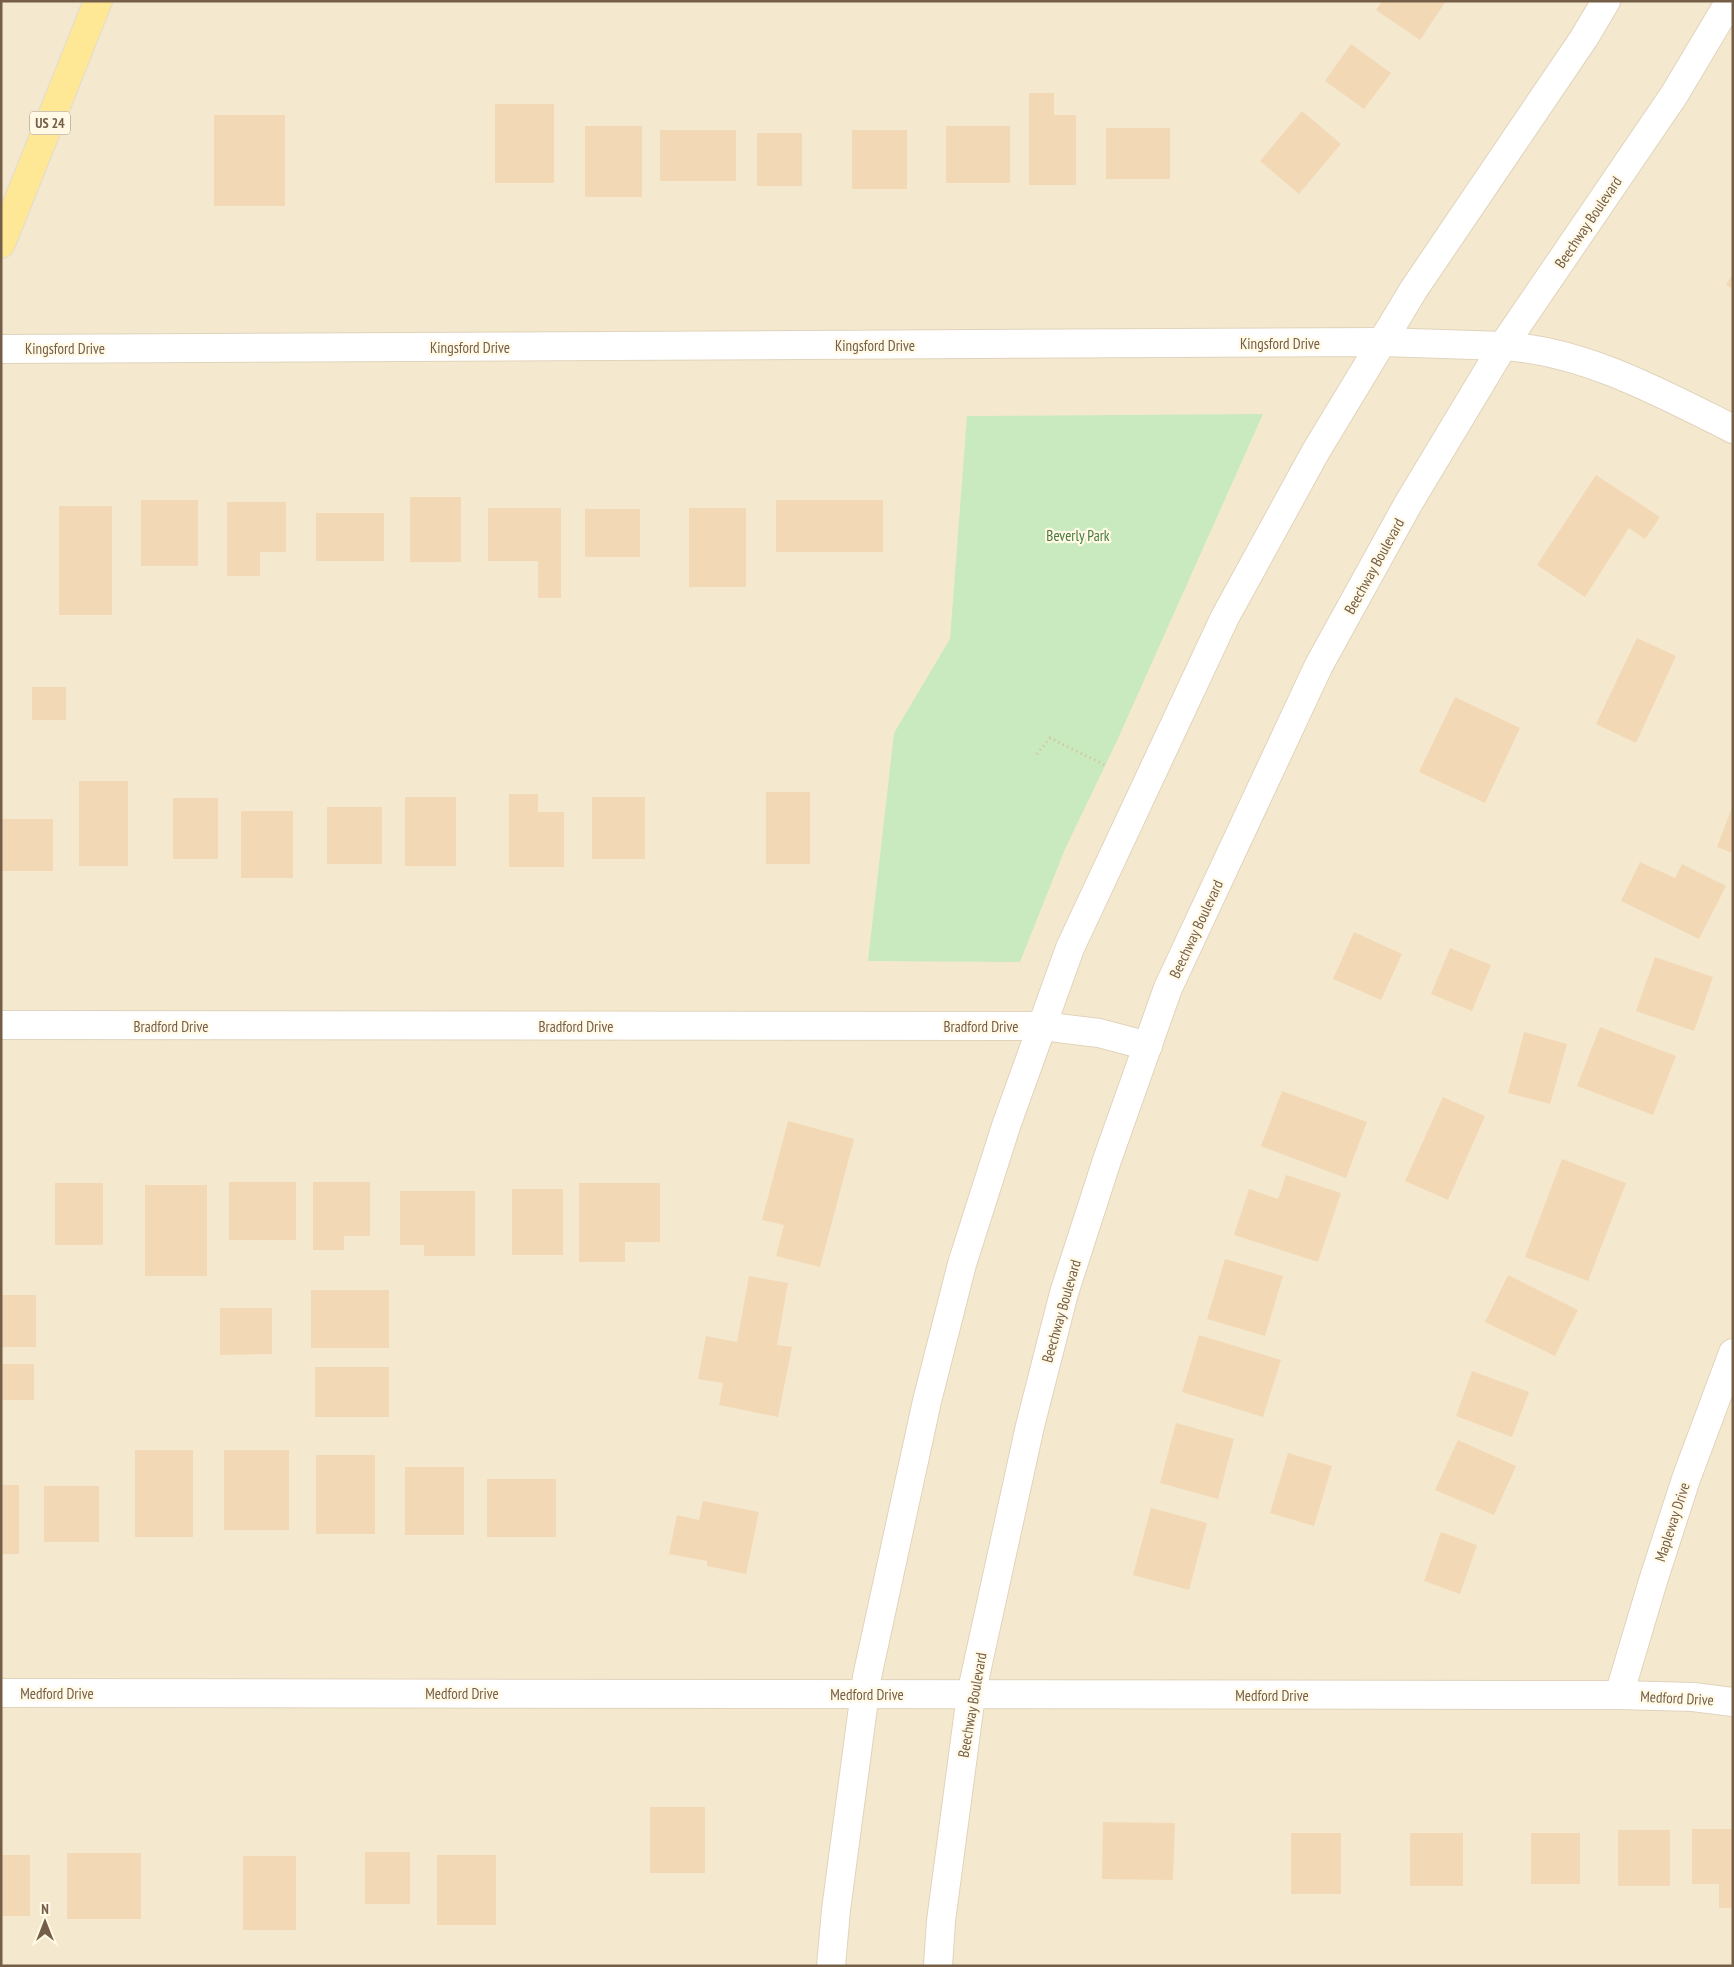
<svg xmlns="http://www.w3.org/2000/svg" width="1734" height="1967" viewBox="0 0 1734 1967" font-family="'PT Sans Narrow',sans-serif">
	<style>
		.residential { fill: #f4e9ce }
		.green { fill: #c9eabe }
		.building { fill: #f3d8b6 }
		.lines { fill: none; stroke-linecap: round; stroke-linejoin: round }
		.street-casing { stroke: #e1d3bc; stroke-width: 30 }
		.primary-casing { stroke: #e0dcd7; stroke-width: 30 }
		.path { stroke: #d7bb9a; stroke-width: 3; stroke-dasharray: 1 4; stroke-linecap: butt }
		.street { stroke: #fff; stroke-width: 28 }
		.primary { stroke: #fee795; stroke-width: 28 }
		.labels { text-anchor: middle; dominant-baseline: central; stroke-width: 4.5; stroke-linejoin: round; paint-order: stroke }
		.shield { fill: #fff9e6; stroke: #9e8c77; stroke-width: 1 }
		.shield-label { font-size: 14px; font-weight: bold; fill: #745e47 }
		.street-label { font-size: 15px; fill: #745e47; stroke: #fff9e6 }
		.park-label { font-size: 15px; fill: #477a3e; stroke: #fff9e6 }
	</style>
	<rect width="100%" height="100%" fill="#fdf6e0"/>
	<rect class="residential" x="1" y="1" width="1732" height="1965"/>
	<polygon class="green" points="1263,414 1116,743 1065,849 1020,962 868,961 894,733 950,639 967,416"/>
	<g class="building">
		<polygon points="1382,1 1446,1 1420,40 1376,10"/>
		<polygon points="1351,44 1391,73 1364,109 1325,81"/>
		<polygon points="1029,93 1054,93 1054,115 1076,115 1076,185 1029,185"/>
		<rect x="495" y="104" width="59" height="79"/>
		<polygon points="1302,111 1341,144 1299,194 1260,161"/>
		<rect x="214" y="115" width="71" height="91"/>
		<rect x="585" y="126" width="57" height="71"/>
		<rect x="946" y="126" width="64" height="57"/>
		<rect x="1106" y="128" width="64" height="51"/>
		<rect x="660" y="130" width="76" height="51"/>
		<rect x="852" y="130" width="55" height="59"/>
		<rect x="757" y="133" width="45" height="53"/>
		<polygon points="1733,273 1733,289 1726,285"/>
		<polygon points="1596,475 1660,517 1645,539 1629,528 1585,597 1537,565"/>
		<rect x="410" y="497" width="51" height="65"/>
		<rect x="141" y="500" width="57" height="66"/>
		<rect x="776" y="500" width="107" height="52"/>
		<polygon points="227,502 286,502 286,552 260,552 260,576 227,576"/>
		<rect x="59" y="506" width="53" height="109"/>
		<polygon points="488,508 561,508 561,598 538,598 538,561 488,561"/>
		<rect x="689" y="508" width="57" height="79"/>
		<rect x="585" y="509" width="55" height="48"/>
		<rect x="316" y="513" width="68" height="48"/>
		<polygon points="1637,638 1676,656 1636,743 1596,724"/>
		<rect x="32" y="687" width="34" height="33"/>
		<polygon points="1455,697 1520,728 1485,803 1419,772"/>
		<rect x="79" y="781" width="49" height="85"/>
		<rect x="766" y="792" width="44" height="72"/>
		<polygon points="509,794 538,794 538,812 564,812 564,867 509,867"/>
		<rect x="405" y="797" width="51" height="69"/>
		<rect x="592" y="797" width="53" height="62"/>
		<rect x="173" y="798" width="45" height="61"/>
		<polygon points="1733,805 1733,853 1717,847"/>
		<rect x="327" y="807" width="55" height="57"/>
		<rect x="241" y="811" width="52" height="67"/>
		<rect x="2" y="819" width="51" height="52"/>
		<polygon points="1640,862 1675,878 1682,864 1726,886 1699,939 1621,901"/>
		<polygon points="1354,932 1402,954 1381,1000 1333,979"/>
		<polygon points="1450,948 1491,965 1472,1011 1431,994"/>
		<polygon points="1655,957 1713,977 1694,1031 1636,1011"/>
		<polygon points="1600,1027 1676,1056 1653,1115 1577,1086"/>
		<polygon points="1524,1032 1567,1044 1550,1104 1508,1093"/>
		<polygon points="1282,1091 1367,1122 1346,1178 1261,1146"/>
		<polygon points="1443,1097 1485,1116 1448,1200 1405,1181"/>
		<polygon points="788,1121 854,1139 820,1267 776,1256 784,1225 762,1220"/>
		<polygon points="1562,1159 1626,1183 1588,1281 1525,1257"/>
		<polygon points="1286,1175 1341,1193 1318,1262 1234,1235 1249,1189 1278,1199"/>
		<rect x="229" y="1182" width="67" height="58"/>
		<polygon points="313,1182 370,1182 370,1236 344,1236 344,1250 313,1250"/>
		<rect x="55" y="1183" width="48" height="62"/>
		<polygon points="579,1183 660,1183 660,1242 625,1242 625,1262 579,1262"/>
		<rect x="145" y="1185" width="62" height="91"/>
		<rect x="512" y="1189" width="51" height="66"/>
		<polygon points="400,1191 475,1191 475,1256 424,1256 424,1245 400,1245"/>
		<polygon points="1225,1259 1283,1276 1265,1336 1207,1319"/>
		<polygon points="1508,1275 1578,1310 1555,1356 1485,1322"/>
		<polygon points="749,1276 788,1283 777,1345 792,1347 778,1417 719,1405 723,1383 698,1379 706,1336 737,1342"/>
		<rect x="311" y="1290" width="78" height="58"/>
		<rect x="1" y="1295" width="35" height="52"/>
		<polygon points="220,1308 272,1308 272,1354 220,1355"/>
		<polygon points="1199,1335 1281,1360 1263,1417 1182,1392"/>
		<rect x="1" y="1364" width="33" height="36"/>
		<rect x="315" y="1367" width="74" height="50"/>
		<polygon points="1472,1371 1529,1392 1512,1437 1456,1416"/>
		<polygon points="1176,1423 1234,1439 1218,1499 1160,1483"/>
		<polygon points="1458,1440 1516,1466 1494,1515 1435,1490"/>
		<rect x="135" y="1450" width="58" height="87"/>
		<rect x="224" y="1450" width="65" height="80"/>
		<polygon points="1288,1453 1332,1466 1314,1526 1270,1513"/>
		<rect x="316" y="1455" width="59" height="79"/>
		<rect x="405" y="1467" width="59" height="68"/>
		<rect x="487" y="1479" width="69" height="58"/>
		<rect x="1" y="1485" width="18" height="69"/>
		<rect x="44" y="1486" width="55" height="56"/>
		<polygon points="703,1501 759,1512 746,1574 707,1566 707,1561 669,1554 677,1515 699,1520"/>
		<polygon points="1151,1508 1207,1523 1189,1590 1133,1575"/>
		<polygon points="1441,1532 1477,1545 1460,1594 1424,1581"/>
		<rect x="650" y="1807" width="55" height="66"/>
		<polygon points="1103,1822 1175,1823 1173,1880 1102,1879"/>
		<polygon points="1692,1829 1733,1829 1733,1908 1719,1908 1719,1884 1692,1884"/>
		<rect x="1618" y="1830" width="52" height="56"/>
		<rect x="1291" y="1833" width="50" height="61"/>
		<rect x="1410" y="1833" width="53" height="53"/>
		<rect x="1531" y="1833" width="49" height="51"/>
		<rect x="365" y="1852" width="45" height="52"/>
		<rect x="67" y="1853" width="74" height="66"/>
		<rect x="1" y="1855" width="29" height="61"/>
		<rect x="437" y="1855" width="59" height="70"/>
		<rect x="243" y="1856" width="53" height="74"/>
	</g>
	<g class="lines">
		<g class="street-casing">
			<g id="street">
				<path d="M1,349L1382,342L1503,346C1585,351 1661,393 1733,429"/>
				<polyline points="1,1025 1042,1026 1099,1033 1148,1046"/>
				<polyline points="1,1693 1619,1695 1693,1697 1733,1702"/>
				<polyline points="1619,1695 1653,1581 1686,1479 1733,1353"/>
				<polyline points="831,1966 836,1910 867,1677 927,1401 962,1264 1006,1126 1070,948 1225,617 1316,451 1414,289 1584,38 1606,1"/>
				<polyline points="938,1966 941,1921 971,1695 1030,1426 1064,1293 1107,1160 1168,988 1319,665 1408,504 1503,346 1674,95 1730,1"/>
			</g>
		</g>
		<g class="primary-casing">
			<polyline id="primary" points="1,244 98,1"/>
		</g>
		<polyline class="path" points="1037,754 1050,738 1105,765"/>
		<use href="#street" class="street"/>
		<use href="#primary" class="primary"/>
	</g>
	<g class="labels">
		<rect class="shield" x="30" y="111.5" width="40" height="23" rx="4"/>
		<g class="shield-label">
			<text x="50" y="123">US 24</text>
		</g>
		<g class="street-label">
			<text transform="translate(1588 222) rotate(-56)">Beechway Boulevard</text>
			<text x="1280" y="343">Kingsford Drive</text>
			<text x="875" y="345">Kingsford Drive</text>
			<text x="470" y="347">Kingsford Drive</text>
			<text x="65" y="348">Kingsford Drive</text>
			<text transform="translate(1374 566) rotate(-61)">Beechway Boulevard</text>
			<text transform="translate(1196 929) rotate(-65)">Beechway Boulevard</text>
			<text x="171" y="1026">Bradford Drive</text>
			<text x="576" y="1026">Bradford Drive</text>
			<text x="981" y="1026">Bradford Drive</text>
			<text transform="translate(1061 1311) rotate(-74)">Beechway Boulevard</text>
			<text transform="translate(1672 1522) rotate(-72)">Mapleway Drive</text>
			<text x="57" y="1693">Medford Drive</text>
			<text x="462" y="1693">Medford Drive</text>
			<text x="867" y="1694">Medford Drive</text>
			<text x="1272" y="1695">Medford Drive</text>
			<text transform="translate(1677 1698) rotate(3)">Medford Drive</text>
			<text transform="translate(972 1705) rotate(-80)">Beechway Boulevard</text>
		</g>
		<g class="park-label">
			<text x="1078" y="535">Beverly Park</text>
		</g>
	</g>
	<rect width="1734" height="1967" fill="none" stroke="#745e47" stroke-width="5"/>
	<g transform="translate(45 1922)" stroke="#fff9e6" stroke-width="4" paint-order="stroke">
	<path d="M0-4L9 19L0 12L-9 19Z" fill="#745e47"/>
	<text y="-8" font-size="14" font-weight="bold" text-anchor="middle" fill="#745e47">N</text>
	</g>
</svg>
